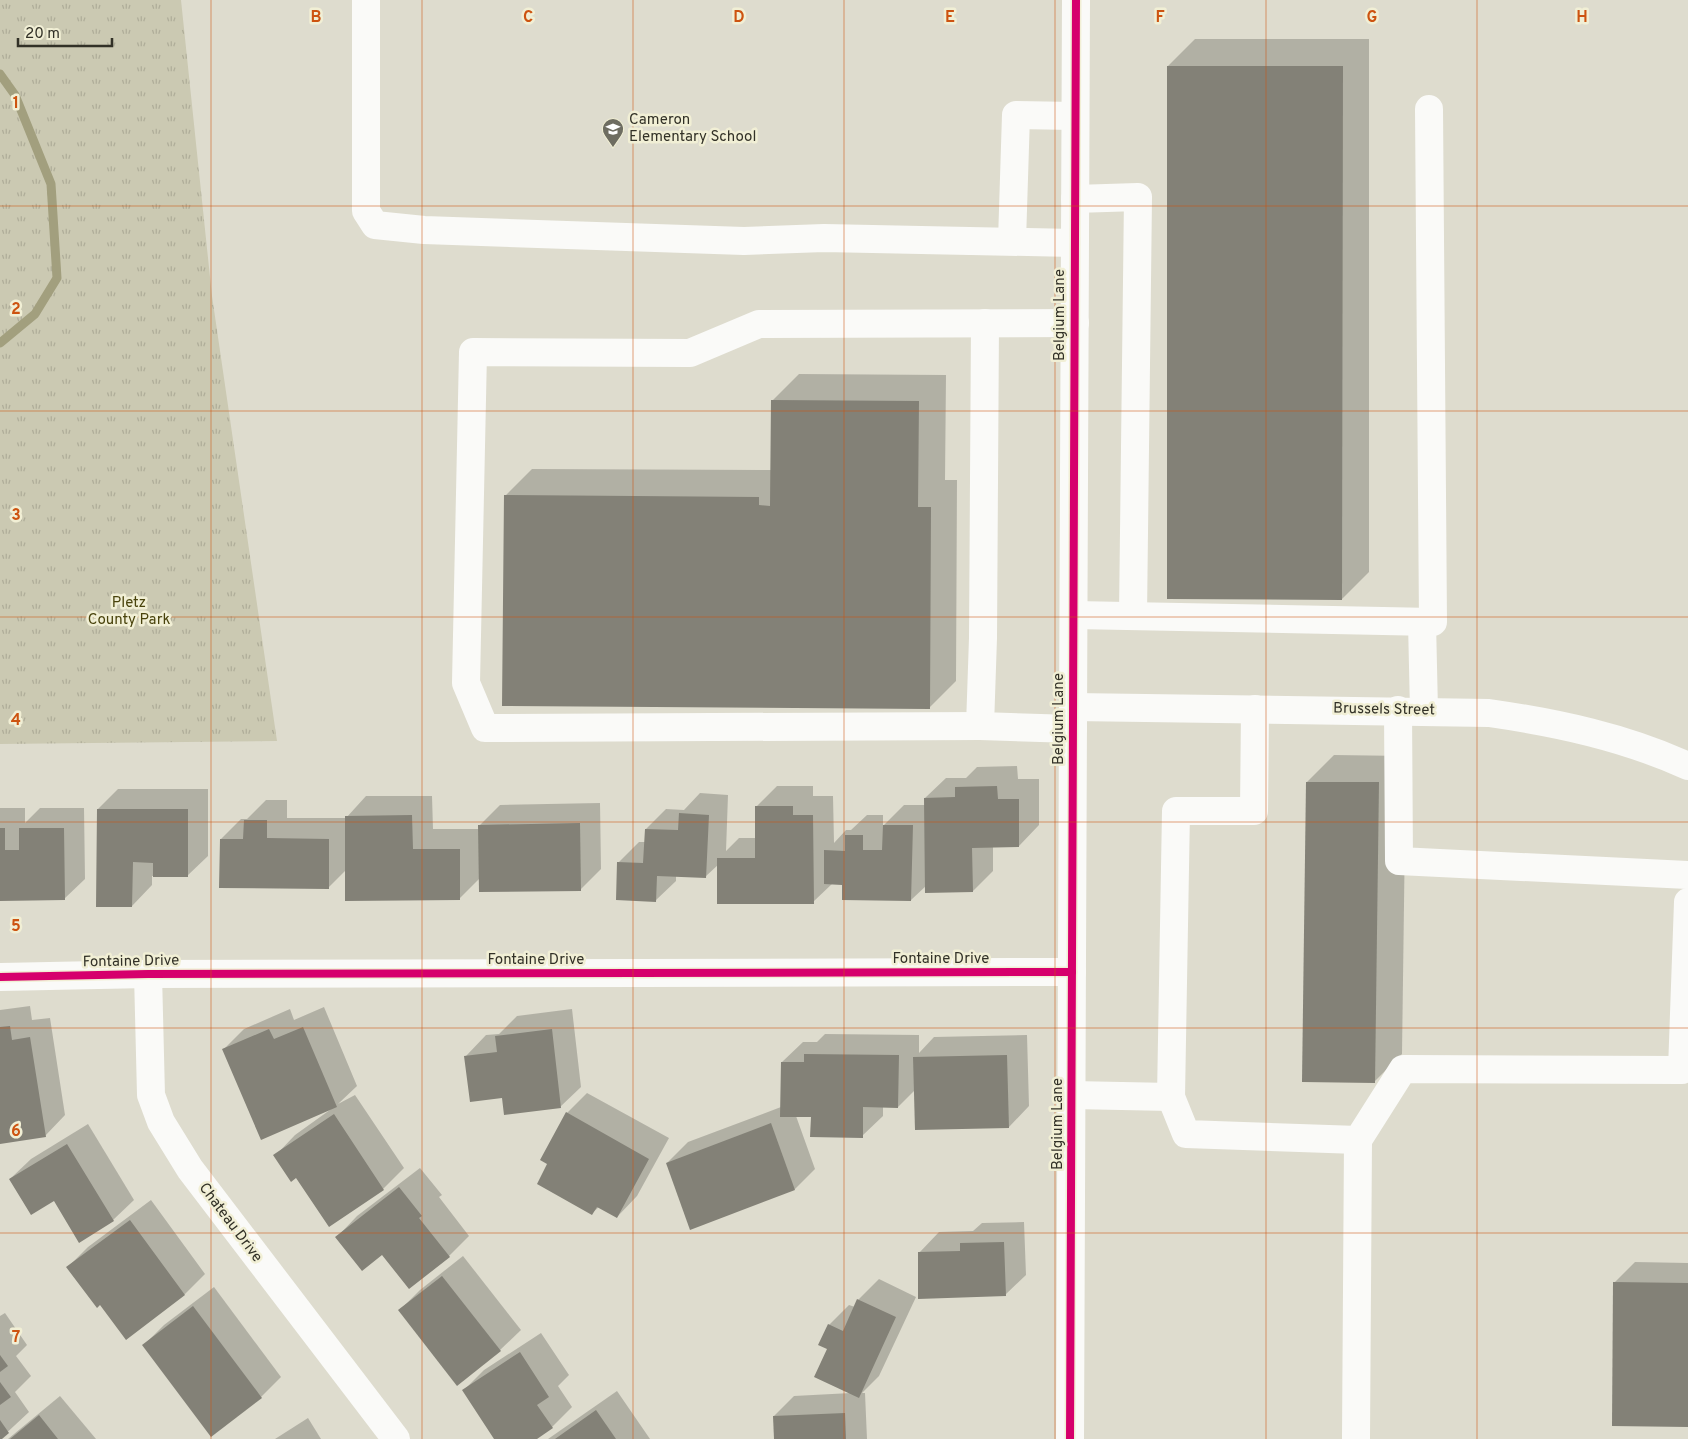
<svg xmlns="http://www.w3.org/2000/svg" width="1688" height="1439" viewBox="0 0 1688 1439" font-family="Overpass,sans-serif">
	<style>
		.park { fill: url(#park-tufts) }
		.shadow { fill: #0003 }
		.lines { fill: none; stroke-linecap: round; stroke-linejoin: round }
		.stream { stroke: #a29f7e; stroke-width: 9 }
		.building { fill: #838177 }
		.minor { stroke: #fafaf8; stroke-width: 28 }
		.cycleway-casing { stroke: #f1efd5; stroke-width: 11 }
		.cycleway { stroke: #d6006c; stroke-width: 8 }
		.grid { fill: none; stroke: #cd5310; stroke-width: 1; stroke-opacity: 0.55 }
		.labels { text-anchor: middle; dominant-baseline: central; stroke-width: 5; stroke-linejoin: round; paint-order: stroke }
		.poi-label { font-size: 15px; fill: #323127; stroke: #f1efd5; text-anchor: start }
		.street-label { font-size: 15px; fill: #323127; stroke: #f1efd5 }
		.park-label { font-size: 15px; fill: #49430c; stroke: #f1efd5 }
		.grid-label { font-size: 16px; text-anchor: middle; font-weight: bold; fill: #cd5310; stroke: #f1efd5; stroke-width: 5; stroke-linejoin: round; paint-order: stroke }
	</style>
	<defs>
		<pattern id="park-tufts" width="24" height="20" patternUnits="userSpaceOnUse" patternTransform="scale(1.25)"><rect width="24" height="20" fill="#cbc9b2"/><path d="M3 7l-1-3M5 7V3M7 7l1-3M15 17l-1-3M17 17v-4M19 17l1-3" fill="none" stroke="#afad99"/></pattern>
	</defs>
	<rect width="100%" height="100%" fill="#dedcce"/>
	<polygon class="park" points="0,0 181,0 212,296 277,741 0,744"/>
	<g class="shadow">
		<polygon points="1195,39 1369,39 1369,572 1342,599 1168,66"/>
		<polygon points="799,374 946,375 945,480 957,480 956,681 929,708 505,496 532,469 772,470 772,401"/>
		<polygon points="1334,755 1406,756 1402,1054 1375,1081 1307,782"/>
		<polygon points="1017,766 1018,779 1039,779 1039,825 1019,846 993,846 993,871 973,891 927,885 911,900 844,883 833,883 813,902 719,864 705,877 676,876 676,881 655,901 618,863 639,842 645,842 646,829 666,809 684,810 700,793 728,795 726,851 739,838 756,838 756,807 777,786 813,786 813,796 833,796 834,843 846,830 851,830 867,815 883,815 883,826 904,805 925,805 925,798 946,778 966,778 977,767"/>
		<polygon points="118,789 208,789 208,856 187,876 152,876 152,885 132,906 98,809"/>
		<polygon points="366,796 432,796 433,829 480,829 480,825 500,805 600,803 601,869 580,890 480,878 460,898 346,870 328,888 221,839 241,819 247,819 266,800 287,800 287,818 346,818"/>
		<polygon points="0,808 25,808 25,823 40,808 84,808 85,879 64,899 0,900"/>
		<polygon points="30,1006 32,1020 50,1018 65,1115 45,1136 0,1142 0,1010"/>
		<polygon points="324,1007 357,1086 338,1104 355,1095 404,1168 383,1189 329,1225 297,1177 275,1156 295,1135 334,1107 224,1049 244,1029 290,1009 294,1020"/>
		<polygon points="572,1009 581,1087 560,1107 503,1097 466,1056 486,1035 499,1034 517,1016"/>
		<polygon points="825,1034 919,1035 919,1053 934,1037 1027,1035 1029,1106 1009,1127 915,1090 898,1107 883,1106 883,1116 862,1136 812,1116 796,1116 815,1169 795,1189 667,1163 688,1142 781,1107 782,1062 803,1042 817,1042"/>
		<polygon points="587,1093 669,1138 637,1196 617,1217 599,1207 592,1213 567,1113"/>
		<polygon points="88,1124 134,1200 113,1220 54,1199 10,1179 31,1159"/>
		<polygon points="420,1168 442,1195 439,1197 469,1236 449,1256 337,1237 357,1216"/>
		<polygon points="151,1200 205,1274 185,1294 126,1338 101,1304 68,1267 88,1247"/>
		<polygon points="1024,1222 1026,1275 1005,1295 919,1253 939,1232 973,1231 982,1223"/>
		<polygon points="463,1256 521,1330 500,1350 399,1311 420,1290"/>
		<polygon points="1635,1262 1688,1263 1688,1425 1614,1283"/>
		<polygon points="879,1279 916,1297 879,1376 862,1393 865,1393 867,1439 775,1439 774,1416 794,1396 851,1393 828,1349 829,1325 849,1305 855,1307 858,1300"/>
		<polygon points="214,1287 281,1377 261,1397 144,1345 164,1325"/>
		<polygon points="5,1313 27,1345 16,1356 31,1376 15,1392 29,1412 0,1439 0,1316"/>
		<polygon points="541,1333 569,1375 558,1386 572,1407 552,1427 534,1439 495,1439 464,1390 484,1370"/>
		<polygon points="617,1391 650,1439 548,1439"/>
		<polygon points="60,1396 96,1439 8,1439"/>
		<polygon points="308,1418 321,1439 275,1439"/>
	</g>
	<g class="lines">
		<polyline class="stream" points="0,74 15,95 51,184 57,278 35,314 0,343"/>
	</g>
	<g class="building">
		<polygon points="1167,66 1343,66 1342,600 1167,599"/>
		<polygon points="771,400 919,401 918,507 931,507 930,709 502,706 504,495 759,497 759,505 770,506"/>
		<polygon points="1306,782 1379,782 1375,1083 1302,1082"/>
		<polygon points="997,786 998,799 1019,799 1019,847 972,848 973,892 925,893 924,798 955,797 955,787"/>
		<polygon points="755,806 793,806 793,815 813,815 814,904 717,904 717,858 755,858"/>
		<polygon points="97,809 188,809 188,877 153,877 153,863 133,862 132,907 96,907"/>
		<polygon points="679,813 709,815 706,878 657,876 656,902 616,900 617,862 643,863 645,829 678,830"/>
		<polygon points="412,815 413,849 460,849 460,900 345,901 345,816"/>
		<polygon points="244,820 267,820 267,838 329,839 329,889 219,888 220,839 243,839"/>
		<polygon points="580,823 581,891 479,892 478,825"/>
		<polygon points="883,825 913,825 911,901 842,900 842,885 824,884 824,850 845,851 845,835 863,835 863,850 882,850"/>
		<polygon points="0,828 5,828 5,850 19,850 19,828 64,828 65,900 0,901"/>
		<polygon points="10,1026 12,1040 30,1037 46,1137 0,1144 0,1027"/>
		<polygon points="303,1027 337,1107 261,1140 222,1049 269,1029 274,1039"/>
		<polygon points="552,1029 561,1108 504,1115 502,1098 470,1102 464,1056 497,1052 495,1036"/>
		<polygon points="804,1054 899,1055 898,1108 863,1107 863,1138 810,1137 811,1117 780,1117 781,1062 804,1062"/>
		<polygon points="1007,1055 1009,1128 915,1130 913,1057"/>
		<polygon points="566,1112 649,1159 617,1218 597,1207 592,1215 537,1184 547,1164 540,1160"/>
		<polygon points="334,1114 384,1190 329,1227 296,1178 291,1182 273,1155"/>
		<polygon points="771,1123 795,1190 690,1230 666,1163"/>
		<polygon points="67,1144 114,1221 79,1243 54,1201 31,1215 9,1179"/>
		<polygon points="399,1187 422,1216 419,1218 450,1257 409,1289 382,1255 362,1271 335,1237"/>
		<polygon points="130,1220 185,1295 126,1340 100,1305 97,1308 66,1267"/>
		<polygon points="1004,1242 1006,1296 918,1299 918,1252 960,1251 960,1243"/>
		<polygon points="442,1276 501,1351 457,1386 398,1310"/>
		<polygon points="1613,1282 1688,1283 1688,1427 1612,1426"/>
		<polygon points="857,1299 896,1317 859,1398 814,1377 827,1349 818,1345 828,1324 843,1331"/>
		<polygon points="193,1306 262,1398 211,1437 142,1345"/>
		<polygon points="520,1352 549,1397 537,1405 553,1428 537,1439 494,1439 462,1390"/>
		<polygon points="0,1355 8,1366 0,1372"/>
		<polygon points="0,1382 11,1397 0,1405"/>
		<polygon points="596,1410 616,1439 555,1439"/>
		<polygon points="845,1413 846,1439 774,1439 773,1416"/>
		<polygon points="39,1415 58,1439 10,1439"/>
		<polygon points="0,1420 9,1433 2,1439 0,1439"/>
	</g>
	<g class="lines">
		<g class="minor">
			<polyline points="366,0 366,211 375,225 424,230 744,241 824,238 1074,243"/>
			<polyline points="1075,199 1138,197 1133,616"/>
			<polyline points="1012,241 1016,115 1075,116"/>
			<polyline points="985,323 983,638 980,726 1073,729"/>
			<polyline points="1074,615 1433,622 1429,109"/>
			<polyline points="1422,622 1424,711"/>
			<path d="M1073,707L1489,713C1558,723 1624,737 1688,766"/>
			<polyline points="1398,710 1399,861 1688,875"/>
			<polyline points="980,726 485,728 466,683 473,352 690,353 759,324 1075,323"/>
			<polyline points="148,974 151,1095 161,1122 190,1169 396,1439"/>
			<polyline points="0,977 148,974 1072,972"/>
			<polyline points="1072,1095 1171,1097 1176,811 1254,811 1255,709"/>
			<polyline points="1171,1097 1186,1134 1358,1140 1403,1069 1682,1070 1688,902"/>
			<polyline points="1070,1439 1076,0"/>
			<polyline points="1356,1439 1358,1140"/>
		</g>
		<g class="cycleway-casing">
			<g id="cycleway">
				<polyline points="0,977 148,974 1072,972"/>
				<polyline points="1070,1439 1076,0"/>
			</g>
		</g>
		<use href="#cycleway" class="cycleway"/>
	</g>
	<path class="grid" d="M211,0V1439M422,0V1439M633,0V1439M844,0V1439M1055,0V1439M1266,0V1439M1477,0V1439M0,206H1688M0,411H1688M0,617H1688M0,822H1688M0,1028H1688M0,1233H1688"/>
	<defs>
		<g id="school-pin" transform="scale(1.125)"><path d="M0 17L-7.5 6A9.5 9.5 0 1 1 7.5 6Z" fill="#6e6d61" stroke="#f1efd5"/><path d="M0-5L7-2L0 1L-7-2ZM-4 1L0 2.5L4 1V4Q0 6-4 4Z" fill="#fff"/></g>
	</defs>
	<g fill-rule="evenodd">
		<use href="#school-pin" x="613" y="129"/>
	</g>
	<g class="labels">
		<g class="poi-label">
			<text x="629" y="120">Cameron<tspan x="629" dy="17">Elementary School</tspan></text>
		</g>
		<g class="street-label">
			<text transform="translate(1060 315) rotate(-90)">Belgium Lane</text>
			<text transform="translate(1384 710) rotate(1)">Brussels Street</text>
			<text transform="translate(1059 719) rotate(-90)">Belgium Lane</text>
			<text x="941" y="959">Fontaine Drive</text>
			<text x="536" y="960">Fontaine Drive</text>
			<text transform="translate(131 962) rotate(-1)">Fontaine Drive</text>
			<text transform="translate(1058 1124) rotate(-90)">Belgium Lane</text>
			<text transform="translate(230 1223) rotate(53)">Chateau Drive</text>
		</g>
		<g class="park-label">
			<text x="129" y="603">Pletz<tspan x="129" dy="17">County Park</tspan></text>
		</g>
	</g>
	<g class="grid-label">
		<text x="316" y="22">B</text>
		<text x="528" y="22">C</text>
		<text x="739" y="22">D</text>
		<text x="950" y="22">E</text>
		<text x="1160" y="22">F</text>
		<text x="1372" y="22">G</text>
		<text x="1582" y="22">H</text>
		<text x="16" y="108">1</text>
		<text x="16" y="314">2</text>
		<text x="16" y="520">3</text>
		<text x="16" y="725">4</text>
		<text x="16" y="931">5</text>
		<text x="16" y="1136">6</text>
		<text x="16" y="1342">7</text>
	</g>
	<path d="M18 38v8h94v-8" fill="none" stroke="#323127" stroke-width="2.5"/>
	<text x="25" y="38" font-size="15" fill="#323127" stroke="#f1efd5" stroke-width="4" paint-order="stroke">20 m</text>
</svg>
